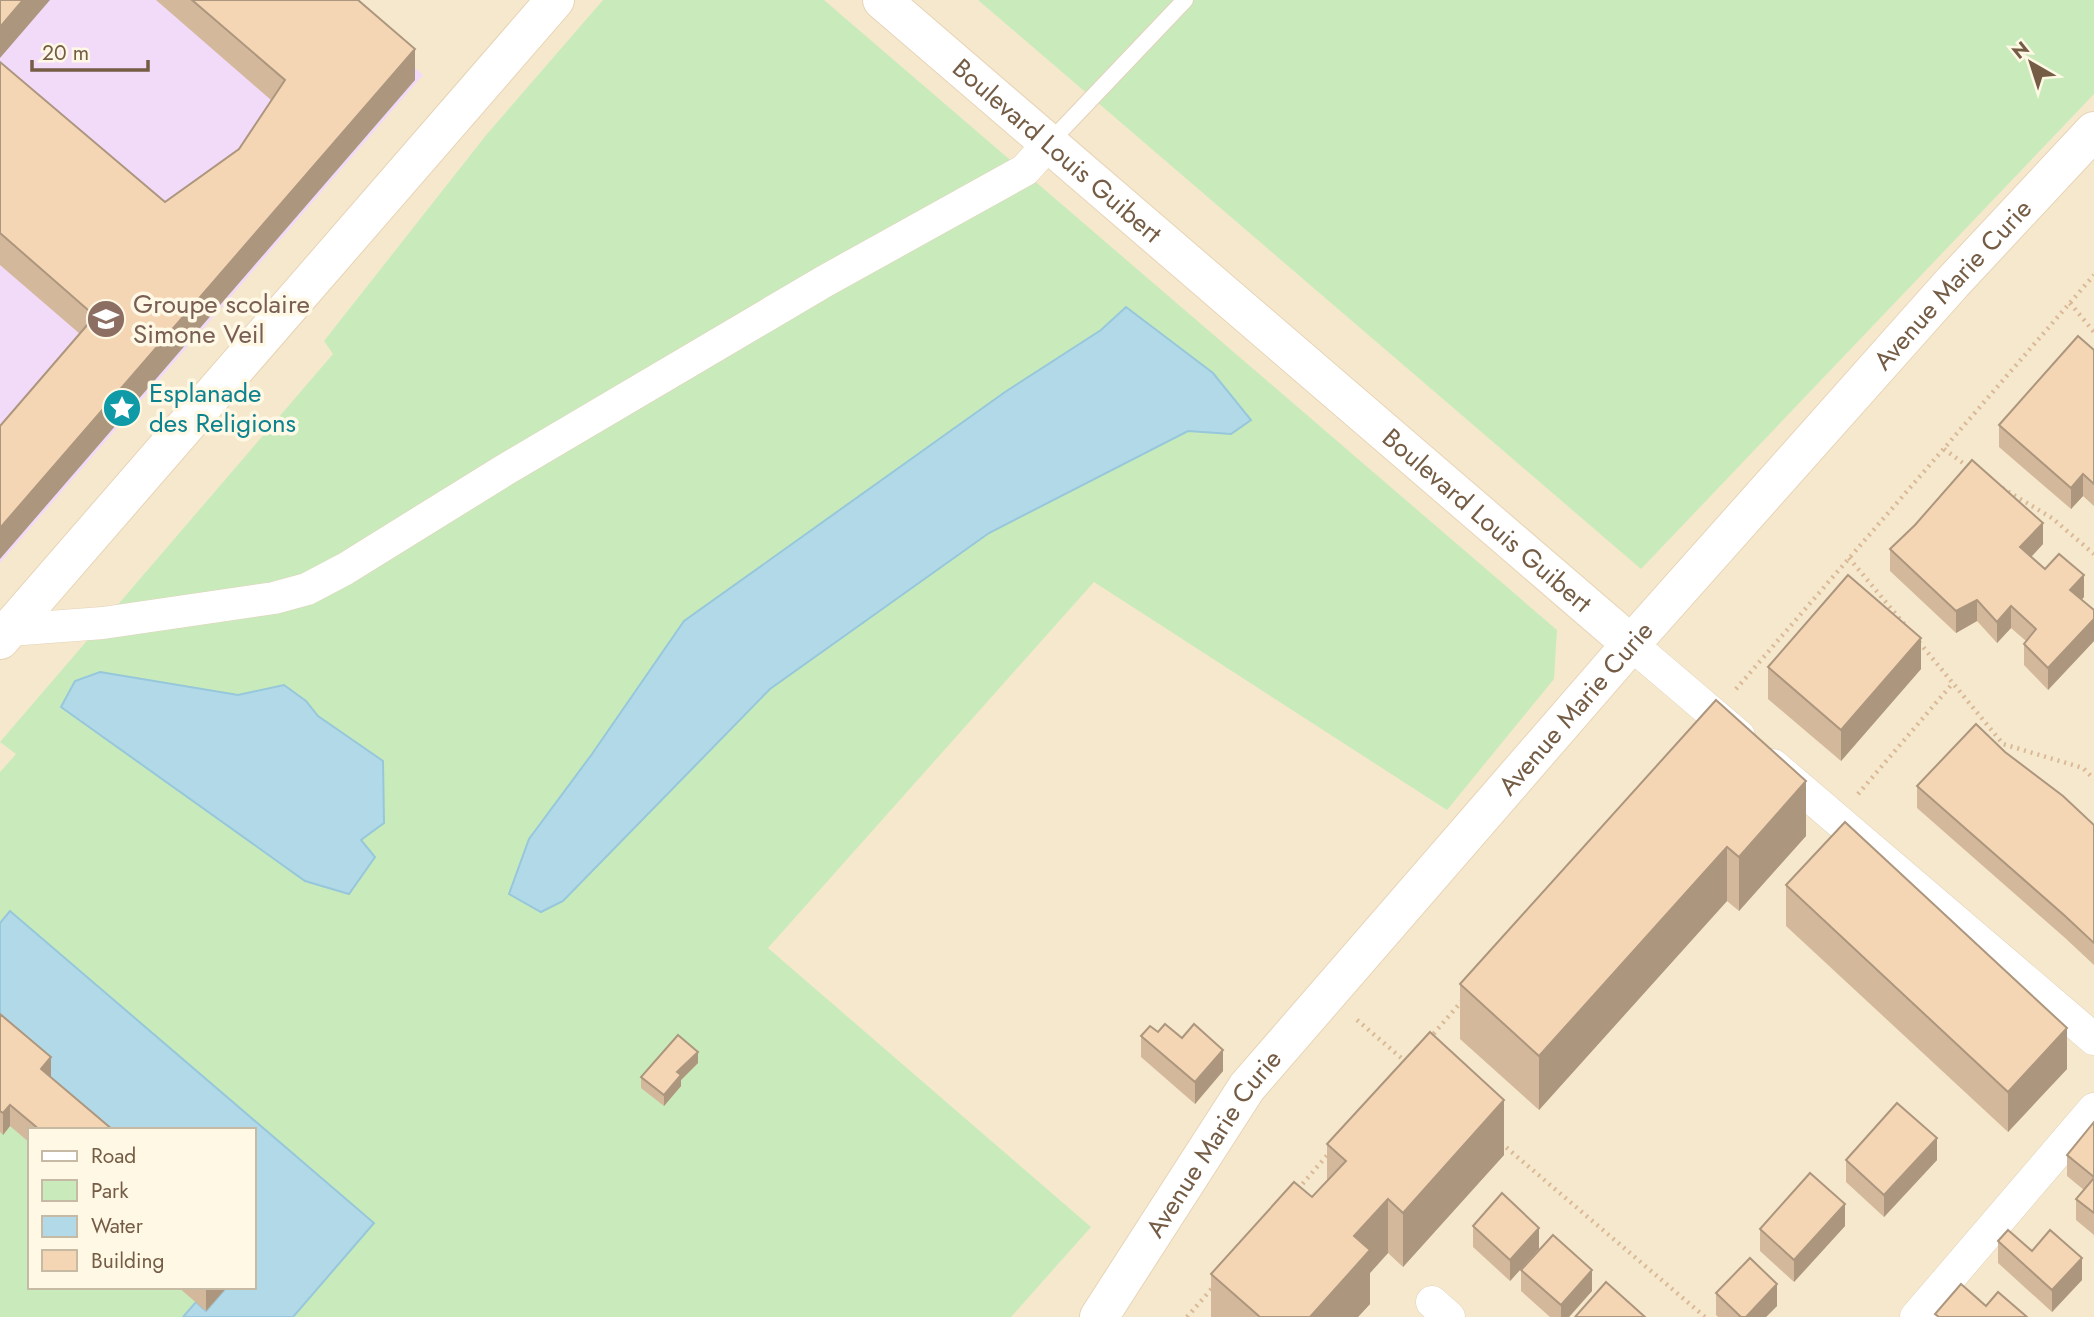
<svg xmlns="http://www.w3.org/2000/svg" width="2094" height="1317" viewBox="0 0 2094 1317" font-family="Jost,sans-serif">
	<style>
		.residential { fill: #f6e8cc; fill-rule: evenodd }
		.education { fill: #f2dbf9 }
		.green { fill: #c9ebbc; fill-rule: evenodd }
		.water { fill: #b2d9e8; stroke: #97c7da; stroke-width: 2 }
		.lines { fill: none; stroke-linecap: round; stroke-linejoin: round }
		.lane-casing { stroke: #e2d2ba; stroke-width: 18 }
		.street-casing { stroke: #e2d2ba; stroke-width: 33 }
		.secondary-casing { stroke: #e7d4b7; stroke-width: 40 }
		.path { stroke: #d9b997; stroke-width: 4.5; stroke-dasharray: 2 5; stroke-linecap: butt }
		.lane { stroke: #fff; stroke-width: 16 }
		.street { stroke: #fff; stroke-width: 32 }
		.secondary { stroke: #fff; stroke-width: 38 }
		.wall { fill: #d3b89b }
		.shaded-wall { fill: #ac967e }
		.building { fill: #f5d6b4; stroke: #ac967e; stroke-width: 2 }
		.labels { text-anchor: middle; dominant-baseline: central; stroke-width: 7; stroke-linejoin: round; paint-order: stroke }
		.street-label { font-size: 26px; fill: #745c45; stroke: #fff8e5 }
		.education-label { font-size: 26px; fill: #785e54; stroke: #fff8e5; text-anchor: start }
		.culture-label { font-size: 26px; fill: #0d838f; stroke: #fff8e5; text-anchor: start }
	</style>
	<rect width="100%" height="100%" fill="#fef5de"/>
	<path class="residential" d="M0,0H2094V1317H0ZM30,1130H254V1287H30Z"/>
	<polygon class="education" points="0,0 337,0 423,75 0,563"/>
	<g class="green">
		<path d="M603,0H824L1557,630L1554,679L1447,810L1094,582L768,948L1091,1227L1011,1317H0V772L16,754L0,742L333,354L324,341L487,134ZM30,1130H254V1287H30Z"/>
		<polygon points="978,0 2094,0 2094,94 1641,569"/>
	</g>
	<g class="water">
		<polygon points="1126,307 1213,373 1251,420 1231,434 1188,431 989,533 770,689 563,901 541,912 509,894 529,839 592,754 684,621 1005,392 1101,330"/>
		<polygon points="100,672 238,695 284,685 306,701 318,716 383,761 384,823 361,840 375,857 349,894 305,881 61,707 75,681"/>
		<polygon points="10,911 374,1223 293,1317 183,1317 196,1302 206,1311 227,1287 254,1287 254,1130 88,1130 0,1036 0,923"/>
	</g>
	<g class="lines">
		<g class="lane-casing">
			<polyline id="lane" points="1049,143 1185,0"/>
		</g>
		<g class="street-casing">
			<g id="street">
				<polyline points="9,630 103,623 274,598 307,589 345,569 503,471 825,281 1025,170 1049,143"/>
				<polyline points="1631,644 1739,736"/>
				<polyline points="1773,765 2094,1039"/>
				<polyline points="1432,1302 1449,1317"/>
				<polyline points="1916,1317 2094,1109"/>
			</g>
		</g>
		<g class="secondary-casing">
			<g id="secondary">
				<path id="s1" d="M882,0L1631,644"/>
				<polyline points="0,640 555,0"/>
				<path id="s2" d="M1099,1317L1247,1087L1631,644L1953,282L2094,131"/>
			</g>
		</g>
		<g class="path">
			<polyline points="2070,303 2094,332"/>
			<polyline points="1944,449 1971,469"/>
			<polyline points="2002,488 2052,518 2094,554"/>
			<polyline points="1849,558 1904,624"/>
			<polyline points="1919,642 2003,744 2083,768 2094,779"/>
			<polyline points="1736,689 2094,275"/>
			<polyline points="1858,794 1953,683"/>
			<polyline points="1357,1020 1406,1062"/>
			<polyline points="1429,1039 1462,1001"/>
			<polyline points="1501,1143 1705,1317"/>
			<polyline points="1298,1189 1331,1151"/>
			<polyline points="1187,1317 1214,1286"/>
		</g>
		<use href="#lane" class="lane"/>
		<use href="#street" class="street"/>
		<use href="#secondary" class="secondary"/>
	</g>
	<g class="wall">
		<polygon points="156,0 358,0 415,80 80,334 0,265 0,62 165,202 239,149 271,100"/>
		<polygon points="2094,350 2094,506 2083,496 2071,509 1999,447 1999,425"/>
		<polygon points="2043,544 2031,557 2045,569 2084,597 2081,600 2094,610 2094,641 2048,690 2024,665 2024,644 2026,641 2011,628 1997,643 1977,621 1956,633 1890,571 1890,549"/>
		<polygon points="1768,667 1921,669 1841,761 1768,699"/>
		<polygon points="1716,700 1806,836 1739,911 1727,901 1539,1110 1460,1039 1460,984"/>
		<polygon points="2005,752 2094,825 2094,965 2064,937 1917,808 1917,786"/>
		<polygon points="1786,885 2067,1069 2008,1132 1786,926"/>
		<polygon points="0,1014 51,1077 113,1130 30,1130 30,1143 10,1126 3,1135 0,1132"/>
		<polygon points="1158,1032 1223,1071 1195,1104 1141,1057 1141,1036"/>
		<polygon points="698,1063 681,1080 681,1086 664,1106 641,1088 641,1077"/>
		<polygon points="2094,1122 2094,1235 2076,1220 2076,1199 2084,1190 2067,1176 2067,1155"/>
		<polygon points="1327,1144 1504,1155 1403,1267 1388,1253 1370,1273 1370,1304 1358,1317 1211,1317 1211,1274 1312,1197 1327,1181"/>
		<polygon points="1846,1160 1937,1160 1884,1217 1846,1182"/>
		<polygon points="1473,1226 1539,1249 1510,1281 1473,1247"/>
		<polygon points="1845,1226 1794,1282 1760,1251 1760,1229"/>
		<polygon points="1998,1241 2032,1251 2082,1280 2052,1312 1998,1263"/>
		<polygon points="1521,1270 1592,1291 1569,1317 1550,1317 1521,1291"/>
		<polygon points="178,1287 227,1287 206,1311"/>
		<polygon points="1716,1293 1777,1306 1766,1317 1718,1317 1716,1315"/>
	</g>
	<g class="shaded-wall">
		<polygon points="23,0 50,0 0,58 0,27"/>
		<polygon points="415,49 415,80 0,559 0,528"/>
		<polygon points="2083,474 2083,496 2071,509 2071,488"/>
		<polygon points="2043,523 2043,544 2020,569 2020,547"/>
		<polygon points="2084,575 2084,597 2070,612 2070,590"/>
		<polygon points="1977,600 1977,621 1956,633 1956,611"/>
		<polygon points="2011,606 2011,628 1997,643 1997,622"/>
		<polygon points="2094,619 2094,641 2048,690 2048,668"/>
		<polygon points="1921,638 1921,669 1841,761 1841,730"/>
		<polygon points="1806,781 1806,836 1739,911 1739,857"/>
		<polygon points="1727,847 1727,901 1539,1110 1539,1056"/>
		<polygon points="2067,1028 2067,1069 2008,1132 2008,1092"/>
		<polygon points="1223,1050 1223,1071 1195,1104 1195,1082"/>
		<polygon points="698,1052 698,1063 681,1080 681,1086 664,1106 664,1095 677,1072"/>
		<polygon points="51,1057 51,1079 41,1069"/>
		<polygon points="1504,1100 1504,1155 1403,1267 1403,1213"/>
		<polygon points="10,1105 10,1126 3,1135 3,1113"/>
		<polygon points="1937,1138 1937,1160 1884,1217 1884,1195"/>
		<polygon points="1388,1199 1388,1253 1370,1273 1370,1304 1358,1317 1310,1317 1354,1236"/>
		<polygon points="1845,1204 1845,1226 1794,1282 1794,1260"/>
		<polygon points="1539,1228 1539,1249 1510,1281 1510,1260"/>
		<polygon points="2082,1258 2082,1280 2052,1312 2052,1290"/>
		<polygon points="1592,1270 1592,1291 1569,1317 1561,1317 1561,1305"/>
		<polygon points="1777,1284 1777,1306 1766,1317 1746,1317"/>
		<polygon points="208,1287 227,1287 206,1311 206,1290"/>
	</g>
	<g class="building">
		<polygon points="0,0 23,0 0,27"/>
		<polygon points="192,0 358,0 415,49 0,528 0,426 95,316 0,233 0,62 165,202 239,149 285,80"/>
		<polygon points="2078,336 2094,350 2094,484 2083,474 2071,488 1999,425"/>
		<polygon points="1972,460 2043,523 2020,547 2045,569 2059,554 2084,575 2070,590 2094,610 2094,619 2048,668 2024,644 2036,629 2011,606 1997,622 1977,600 1956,611 1890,549 1915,525"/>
		<polygon points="1848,575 1921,638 1841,730 1768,667"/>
		<polygon points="1716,700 1806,781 1739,857 1727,847 1539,1056 1460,984"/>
		<polygon points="1976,724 2005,752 2063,796 2094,825 2094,943 2064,915 1917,786"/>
		<polygon points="1845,822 2067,1028 2008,1092 1786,885"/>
		<polygon points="0,1014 51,1057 41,1069 113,1130 40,1130 10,1105 3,1113 0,1111"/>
		<polygon points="1165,1024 1182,1038 1194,1024 1223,1050 1195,1082 1141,1036 1150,1026 1158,1032"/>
		<polygon points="1430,1032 1504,1100 1403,1213 1388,1199 1354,1236 1370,1250 1310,1317 1260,1317 1211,1274 1294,1182 1312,1197 1346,1161 1327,1144"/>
		<polygon points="678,1035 698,1052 677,1072 681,1075 664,1095 641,1077"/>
		<polygon points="1897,1103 1937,1138 1884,1195 1846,1160"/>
		<polygon points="2094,1122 2094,1177 2067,1155"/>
		<polygon points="1810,1173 1845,1204 1794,1260 1760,1229"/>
		<polygon points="2094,1178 2094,1213 2076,1199"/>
		<polygon points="1502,1193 1539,1228 1510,1260 1473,1226"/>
		<polygon points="2008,1230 2032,1251 2050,1230 2082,1258 2052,1290 1998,1241"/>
		<polygon points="1553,1235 1592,1270 1561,1305 1521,1270"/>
		<polygon points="1750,1258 1777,1284 1746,1317 1741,1317 1716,1293"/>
		<polygon points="1606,1282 1645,1317 1575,1317"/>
		<polygon points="1961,1284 1986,1306 1998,1292 2027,1317 1939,1317 1935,1314"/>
	</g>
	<defs>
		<g id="school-disc" transform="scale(2.0125)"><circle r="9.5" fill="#8d6e63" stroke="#fff8e5"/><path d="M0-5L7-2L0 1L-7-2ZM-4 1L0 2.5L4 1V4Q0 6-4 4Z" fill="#fff"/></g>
		<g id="sight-disc" transform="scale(2.0125)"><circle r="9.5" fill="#0f9aa8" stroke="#fff8e5"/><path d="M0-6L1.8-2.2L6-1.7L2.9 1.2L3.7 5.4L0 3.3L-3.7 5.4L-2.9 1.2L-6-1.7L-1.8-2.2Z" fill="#fff"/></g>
	</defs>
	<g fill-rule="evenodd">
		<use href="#school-disc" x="106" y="319"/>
		<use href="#sight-disc" x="122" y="408"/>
	</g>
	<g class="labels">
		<g class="street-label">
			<text stroke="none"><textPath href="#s1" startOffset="231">Boulevard Louis Guibert</textPath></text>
			<text stroke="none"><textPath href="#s2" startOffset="1342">Avenue Marie Curie</textPath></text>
			<text stroke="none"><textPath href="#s1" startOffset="798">Boulevard Louis Guibert</textPath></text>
			<text stroke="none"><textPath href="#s2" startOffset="775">Avenue Marie Curie</textPath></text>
			<text stroke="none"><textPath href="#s2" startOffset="208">Avenue Marie Curie</textPath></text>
		</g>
		<g class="education-label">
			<text x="133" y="304">Groupe scolaire<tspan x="133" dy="30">Simone Veil</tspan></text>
		</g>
		<g class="culture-label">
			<text x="149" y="393">Esplanade<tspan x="149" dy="30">des Religions</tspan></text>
		</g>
	</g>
	<rect x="28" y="1128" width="228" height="161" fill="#fff8e5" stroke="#c7baa5" stroke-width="2"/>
	<rect x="42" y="1151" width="35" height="10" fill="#ffffff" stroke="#c7baa5" stroke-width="2"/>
	<text x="91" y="1163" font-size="21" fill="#745c45">Road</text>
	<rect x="42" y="1180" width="35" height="21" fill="#c9ebbc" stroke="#c7baa5" stroke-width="2"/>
	<text x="91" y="1198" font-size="21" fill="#745c45">Park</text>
	<rect x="42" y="1216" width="35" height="21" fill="#b2d9e8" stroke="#c7baa5" stroke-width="2"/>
	<text x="91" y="1233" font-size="21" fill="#745c45">Water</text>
	<rect x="42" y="1250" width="35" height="21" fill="#f5d6b4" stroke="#c7baa5" stroke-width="2"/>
	<text x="91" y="1268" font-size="21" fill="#745c45">Building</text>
	<g transform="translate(2031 63) rotate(321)" stroke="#fff8e5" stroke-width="5" paint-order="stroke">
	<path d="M0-5L12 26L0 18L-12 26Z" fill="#745c45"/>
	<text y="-10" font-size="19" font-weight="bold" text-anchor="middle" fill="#745c45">N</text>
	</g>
	<path d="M32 60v10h116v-10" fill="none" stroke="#745c45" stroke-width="3.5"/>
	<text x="42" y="60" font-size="21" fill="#745c45" stroke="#fff8e5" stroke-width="5" paint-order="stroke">20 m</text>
</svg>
